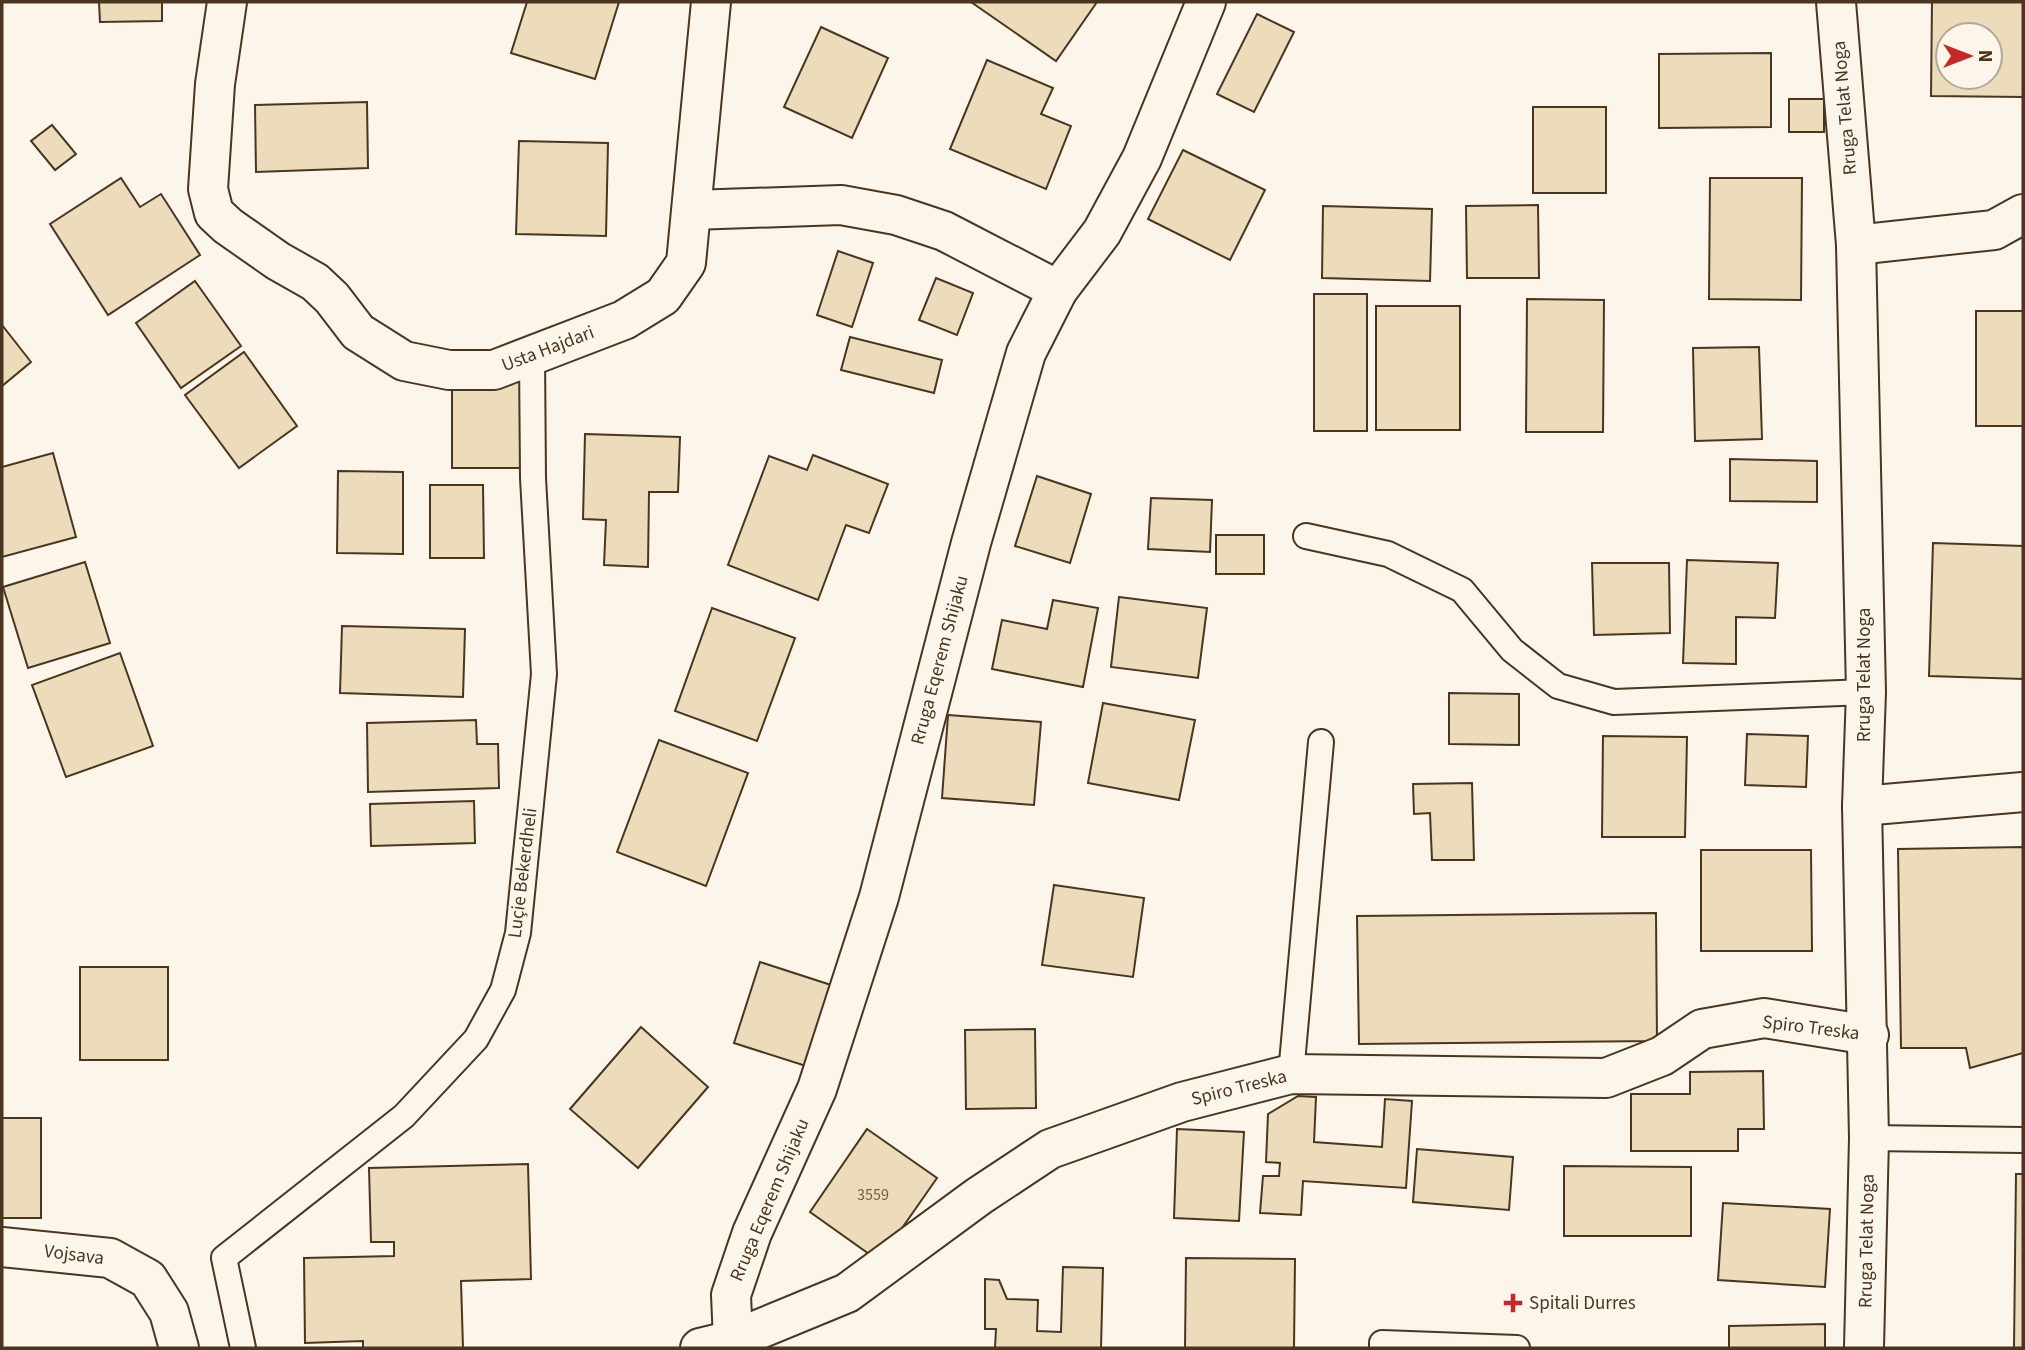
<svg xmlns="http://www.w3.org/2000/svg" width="2025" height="1350" viewBox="0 0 2025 1350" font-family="'Source Sans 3',sans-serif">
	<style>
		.building { fill: #ecdcbc; stroke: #4a3520; stroke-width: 2; fill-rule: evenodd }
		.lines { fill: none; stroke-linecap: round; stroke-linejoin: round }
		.lane-casing { stroke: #4a3520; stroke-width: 28 }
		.street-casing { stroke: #4a3520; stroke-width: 42 }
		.lane { stroke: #fbf6e9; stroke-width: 24 }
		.street { stroke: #fbf6e9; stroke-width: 38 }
		.poi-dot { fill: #c62828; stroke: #fbf6e9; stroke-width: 2.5 }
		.labels { text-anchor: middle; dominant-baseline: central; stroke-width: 5; stroke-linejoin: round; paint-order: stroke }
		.number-label { font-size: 16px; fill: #725f47 }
		.street-label { font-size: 19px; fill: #4a3520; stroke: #fbf6e9 }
		.poi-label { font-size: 19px; fill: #4a3520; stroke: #fbf6e9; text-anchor: start }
	</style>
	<rect width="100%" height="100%" fill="#fbf6e9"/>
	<g class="building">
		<polygon points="99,2 162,2 162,21 100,22"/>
		<polygon points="527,2 619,2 595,79 511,53"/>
		<polygon points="971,2 1097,2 1056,61"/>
		<path d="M1932,2H2023V97L1931,96ZM1948,35H1990V77H1948Z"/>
		<polygon points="1257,14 1294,32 1254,112 1217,94"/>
		<polygon points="821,27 888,58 852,138 784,107"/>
		<polygon points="1771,53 1771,127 1659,128 1659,54"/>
		<polygon points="987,60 1053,88 1041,114 1071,126 1046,189 950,149"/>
		<rect x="1789" y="99" width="35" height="33"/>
		<polygon points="367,102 368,168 256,172 255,105"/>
		<rect x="1533" y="107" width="73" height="86"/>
		<polygon points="52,125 76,154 55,170 31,141"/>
		<polygon points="519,141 608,143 606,236 516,234"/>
		<polygon points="1183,150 1265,190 1230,260 1148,219"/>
		<polygon points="121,178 140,207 161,194 200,255 108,315 50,224"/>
		<polygon points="1710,178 1802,178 1801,300 1709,299"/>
		<polygon points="1538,205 1539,278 1467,278 1466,206"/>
		<polygon points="1323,206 1432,209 1430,281 1322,278"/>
		<polygon points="838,251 873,263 852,327 817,315"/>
		<polygon points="936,278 973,293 957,335 919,320"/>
		<polygon points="195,281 241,346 181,388 136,323"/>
		<rect x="1314" y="294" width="53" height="137"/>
		<polygon points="1527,299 1604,300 1603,432 1526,432"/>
		<rect x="1376" y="306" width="84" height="124"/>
		<rect x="1976" y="311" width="47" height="115"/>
		<polygon points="2,325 31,362 2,386"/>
		<polygon points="850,337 942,360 934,393 841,370"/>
		<polygon points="1759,347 1762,439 1695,441 1693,348"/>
		<polygon points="244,352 297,426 239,468 185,395"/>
		<rect x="452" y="379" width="71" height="89"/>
		<polygon points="585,434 680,437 678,492 649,492 648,567 604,565 606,520 583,519"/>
		<polygon points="53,453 76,537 2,557 2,467"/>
		<polygon points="813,455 888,484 869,533 846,525 818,600 728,565 769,456 807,470"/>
		<polygon points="1730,459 1817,461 1817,502 1730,501"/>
		<polygon points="338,471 403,472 403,554 337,553"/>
		<polygon points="1037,476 1091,494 1070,563 1015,546"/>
		<polygon points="430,485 483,485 484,558 430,558"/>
		<polygon points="1151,498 1212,500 1210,552 1148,549"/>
		<rect x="1216" y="535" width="48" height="39"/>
		<polygon points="1933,543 2023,546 2023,679 1929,676"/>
		<polygon points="1687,560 1778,563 1775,618 1736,617 1736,664 1683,663"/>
		<polygon points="85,562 110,643 28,668 3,587"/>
		<polygon points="1592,563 1669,563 1670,633 1594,635"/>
		<polygon points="1119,597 1207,608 1198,678 1111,667"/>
		<polygon points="1053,600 1098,608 1083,687 992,669 1002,620 1047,629"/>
		<polygon points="712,608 795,638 757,741 675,711"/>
		<polygon points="342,626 465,629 463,697 340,693"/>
		<polygon points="120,653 153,746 66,777 32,685"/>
		<polygon points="1449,693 1519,694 1519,745 1449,744"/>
		<polygon points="1103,703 1195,720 1179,800 1088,783"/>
		<polygon points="948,715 1041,722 1034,805 942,798"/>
		<polygon points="476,720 477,744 498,744 499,788 368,792 367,723"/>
		<polygon points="1747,734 1808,736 1806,787 1745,785"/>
		<polygon points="1603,736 1687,737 1685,837 1602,837"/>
		<polygon points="659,740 748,773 706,886 617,852"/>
		<polygon points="1472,783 1474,860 1432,860 1430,813 1414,814 1413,784"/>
		<polygon points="474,801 475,843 371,846 370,804"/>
		<polygon points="2023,847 2023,1053 1970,1068 1966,1048 1901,1048 1898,849"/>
		<polygon points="1701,850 1811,850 1812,951 1701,951"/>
		<polygon points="1054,885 1144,898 1133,977 1042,965"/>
		<polygon points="1656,913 1657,1041 1359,1044 1357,916"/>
		<polygon points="760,962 831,985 806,1066 734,1043"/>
		<rect x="80" y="967" width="88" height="93"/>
		<polygon points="641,1027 708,1087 638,1168 570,1109"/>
		<polygon points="1035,1029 1036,1108 966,1109 965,1030"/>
		<polygon points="1763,1071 1764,1129 1738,1129 1738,1151 1631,1151 1631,1094 1690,1094 1690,1072"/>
		<polygon points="1298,1096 1316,1097 1314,1142 1382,1147 1385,1099 1412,1101 1406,1188 1303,1181 1301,1215 1260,1213 1263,1176 1279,1176 1280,1163 1266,1162 1268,1114"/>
		<rect x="2" y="1118" width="39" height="100"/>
		<polygon points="867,1129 937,1178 879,1261 810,1212"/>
		<polygon points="1177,1129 1244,1132 1239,1221 1174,1218"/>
		<polygon points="1417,1149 1513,1157 1509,1210 1413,1202"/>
		<polygon points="528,1164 531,1279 461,1281 463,1348 363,1348 363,1341 305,1343 304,1258 394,1256 394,1242 371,1242 369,1168"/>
		<polygon points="1564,1166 1691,1167 1691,1236 1564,1236"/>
		<polygon points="2016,1174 2023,1174 2023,1348 2014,1348"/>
		<polygon points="1723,1203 1830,1209 1825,1287 1718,1280"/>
		<polygon points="1186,1258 1295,1259 1294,1348 1185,1348"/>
		<polygon points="1063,1267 1103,1268 1101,1348 995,1348 996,1329 985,1329 985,1279 999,1280 1007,1299 1038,1300 1037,1331 1061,1332"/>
		<polygon points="1825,1324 1825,1348 1729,1348 1729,1326"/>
	</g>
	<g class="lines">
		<g class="lane-casing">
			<g id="lane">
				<polyline points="1306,536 1388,554 1462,590 1512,650 1558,686 1614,702 1866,692"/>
				<polyline points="1291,1074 1321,742"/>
				<polyline points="1869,1138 2023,1140"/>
				<polyline points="243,1348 224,1258 404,1116 476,1039 503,990 518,933 544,674 533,478 532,356"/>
				<polyline points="1382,1348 1382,1343 1517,1348"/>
			</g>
		</g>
		<g class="street-casing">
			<g id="street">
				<polyline points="227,2 215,84 208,189 214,213 228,226 278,261 315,282 332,298 358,332 404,361 449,370 494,370 624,320 663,296 686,263 711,2"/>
				<polyline points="1836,2 1856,245 1866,692 1862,806 1869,1138 1864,1348"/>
				<polyline points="692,210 841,205 896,215 944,231 1058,290"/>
				<polyline points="1856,245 1994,230 2023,214"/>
				<polyline points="1862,806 2023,792"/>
				<polyline points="2,1247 110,1258 148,1279 169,1312 179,1348"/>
				<polyline points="733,1340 731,1295 752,1233 817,1089 879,897 971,543 1026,353 1058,290 1102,232 1142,158 1206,2"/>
				<polyline points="700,1348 733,1340 847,1293 979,1196 1050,1149 1182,1102 1291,1074 1606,1078 1662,1056 1702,1029 1764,1018 1869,1035"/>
			</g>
		</g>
		<use href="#lane" class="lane"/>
		<use href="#street" class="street"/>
	</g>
	<path class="poi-dot" d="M1509.5 1292.5h7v7h7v7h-7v7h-7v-7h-7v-7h7z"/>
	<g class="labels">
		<g class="number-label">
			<text x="873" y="1195">3559</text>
		</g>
		<g class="street-label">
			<text transform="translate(1845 108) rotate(-95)">Rruga Telat Noga</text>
			<text transform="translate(548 349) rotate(-21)">Usta Hajdari</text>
			<text transform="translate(940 660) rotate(-75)">Rruga Eqerem Shijaku</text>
			<text transform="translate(1864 675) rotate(-90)">Rruga Telat Noga</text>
			<text transform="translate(523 873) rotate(-83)">Luçie Bekerdheli</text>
			<text transform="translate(1811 1028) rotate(7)">Spiro Treska</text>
			<text transform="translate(1239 1088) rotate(-14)">Spiro Treska</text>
			<text transform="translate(770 1200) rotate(-67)">Rruga Eqerem Shijaku</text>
			<text transform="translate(1867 1241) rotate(-89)">Rruga Telat Noga</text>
			<text transform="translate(74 1255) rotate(7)">Vojsava</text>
		</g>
		<g class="poi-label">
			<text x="1529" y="1303">Spitali Durres</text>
		</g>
	</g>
	<rect width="2025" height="1350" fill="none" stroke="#4a3520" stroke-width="7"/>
	<g transform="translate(1969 56) rotate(90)"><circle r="33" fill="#fbf6e9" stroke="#b4a999" stroke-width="2"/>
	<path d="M0-5L12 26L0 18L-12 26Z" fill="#c62828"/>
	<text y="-10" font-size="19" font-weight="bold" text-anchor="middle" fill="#4a3520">N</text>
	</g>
</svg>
